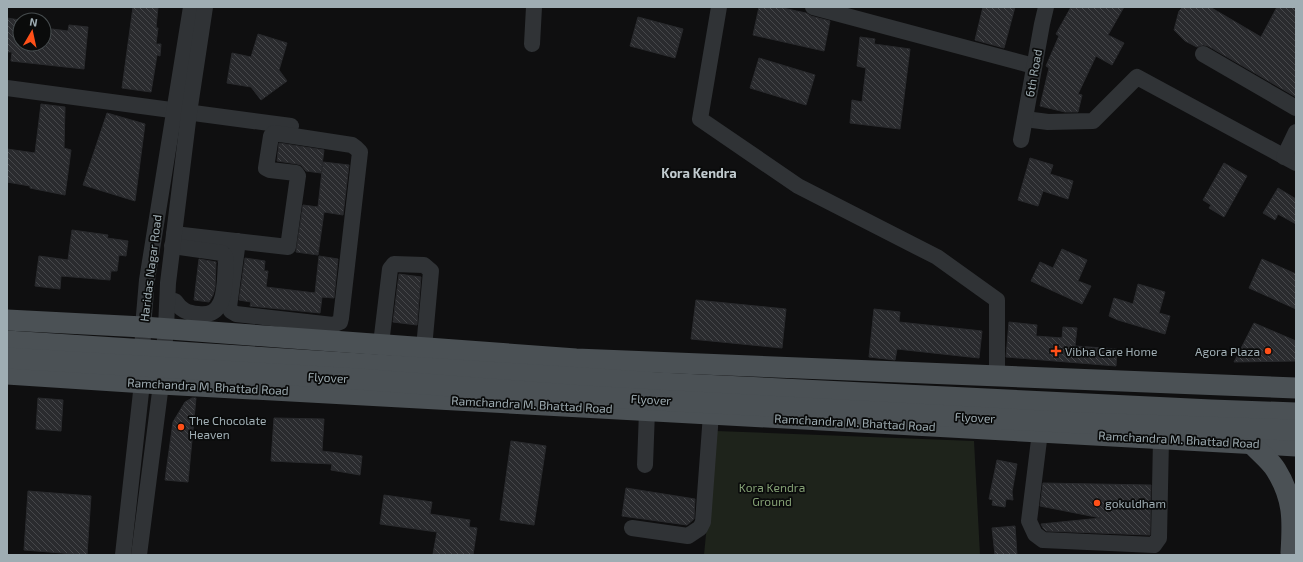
<svg xmlns="http://www.w3.org/2000/svg" width="1303" height="562" viewBox="0 0 1303 562" font-family="'Exo 2',sans-serif">
	<style>
		.park { fill: #1e231b }
		.building { fill: url(#building-back-hatch); stroke: #292a2d }
		.lines { fill: none; stroke-linecap: round; stroke-linejoin: round }
		.minor { stroke: #303336; stroke-width: 16 }
		.major { stroke: #4b5155; stroke-width: 21 }
		.major-bridge { stroke: #4b5155; stroke-width: 21 }
		.poi-dot { fill: #ff5018; stroke: #0a0b0b; stroke-width: 1.5 }
		.labels { text-anchor: middle; dominant-baseline: central; stroke-width: 3.5; stroke-linejoin: round; paint-order: stroke }
		.street-label { font-size: 12px; fill: #9fadb3; stroke: #0a0b0b }
		.poi-label { font-size: 12px; fill: #9fadb3; stroke: #0a0b0b; text-anchor: start }
		.park-label { font-size: 12px; fill: #84a074; stroke: #0a0b0b }
		.neighbourhood-label { font-size: 13px; font-weight: bold; fill: #c0cace; stroke: #0a0b0b }
	</style>
	<defs>
		<pattern id="building-back-hatch" width="6" height="6" patternUnits="userSpaceOnUse"><rect width="6" height="6" fill="#2a2b2e"/><path d="M-1 5l2 2M0 0l6 6M5-1l2 2" fill="none" stroke="#46474a"/></pattern>
	</defs>
	<rect width="100%" height="100%" fill="#0f0f10"/>
	<polygon class="park" points="716,431 974,441 980,555 704,555"/>
	<g class="building">
		<polygon points="133,7 158,7 156,28 158,28 156,44 161,44 160,56 157,55 151,92 122,88"/>
		<polygon points="759,7 778,7 806,13 811,16 830,21 824,51 753,35"/>
		<polygon points="983,7 1015,7 1004,48 975,40"/>
		<polygon points="1071,7 1124,7 1108,35 1124,43 1112,65 1096,56 1078,94 1082,95 1078,112 1065,112 1040,106 1049,68 1046,66 1059,36 1056,34"/>
		<polygon points="1183,7 1210,7 1261,37 1277,7 1296,7 1296,97 1208,46 1203,45 1197,47 1185,41 1174,30 1179,11"/>
		<polygon points="638,17 683,29 675,58 630,46"/>
		<polygon points="7,18 20,20 20,44 44,44 44,28 68,31 69,25 88,27 84,69 11,61 12,52 7,52"/>
		<polygon points="258,34 287,43 279,70 287,81 261,100 251,87 227,83 232,53 251,57"/>
		<polygon points="860,37 875,39 874,44 910,49 900,129 850,123 852,100 862,102 866,68 857,66"/>
		<polygon points="759,58 815,75 806,105 750,88"/>
		<polygon points="41,104 65,107 64,148 71,150 65,195 30,188 30,186 7,182 7,149 35,153"/>
		<polygon points="107,113 145,124 135,201 83,185"/>
		<polygon points="279,143 324,150 321,173 306,171 301,165 297,164 277,161"/>
		<polygon points="1030,158 1053,165 1050,174 1073,181 1068,199 1043,191 1038,206 1018,200"/>
		<polygon points="323,162 349,165 343,215 324,212 318,255 296,252 303,205 318,207"/>
		<polygon points="1224,163 1247,176 1224,217 1209,208 1211,205 1203,200"/>
		<polygon points="1278,188 1296,199 1296,224 1278,214 1275,220 1263,213"/>
		<polygon points="72,230 108,235 107,238 128,241 126,256 119,255 117,271 111,271 110,280 61,276 60,289 35,286 39,256 68,260"/>
		<polygon points="1062,249 1087,260 1078,281 1091,286 1082,304 1031,281 1040,262 1053,268"/>
		<polygon points="319,256 338,259 334,298 322,297 320,313 250,306 251,302 239,300 245,258 265,261 264,271 268,271 266,287 315,293"/>
		<polygon points="199,259 216,262 215,288 213,295 209,302 194,300"/>
		<polygon points="1262,259 1296,274 1296,309 1249,288"/>
		<polygon points="399,274 421,277 417,325 393,322"/>
		<polygon points="1138,284 1165,292 1159,313 1170,316 1165,334 1118,320 1109,316 1114,298 1133,304"/>
		<polygon points="696,300 786,309 782,348 691,339"/>
		<polygon points="874,309 900,312 899,322 982,331 979,358 897,349 895,360 869,357"/>
		<polygon points="1009,322 1037,325 1036,336 1062,338 1063,327 1077,328 1075,346 1117,349 1116,366 1006,357"/>
		<polygon points="1254,323 1296,341 1296,361 1234,362"/>
		<polygon points="38,398 63,400 61,431 36,429"/>
		<polygon points="192,398 196,398 188,482 165,480 173,422 185,402"/>
		<polygon points="274,418 324,419 322,451 362,456 360,475 331,470 332,464 271,461"/>
		<polygon points="511,441 546,446 534,525 500,520"/>
		<polygon points="997,460 1017,464 1012,492 1013,500 1006,499 1005,507 992,505 993,500 989,499"/>
		<polygon points="1043,483 1151,485 1150,535 1046,531 1043,528 1041,524 1101,518 1040,506"/>
		<polygon points="626,488 695,499 694,519 687,525 622,516"/>
		<polygon points="28,491 91,496 87,555 24,550"/>
		<polygon points="384,495 432,502 430,514 470,520 469,527 477,528 473,555 433,554 437,532 380,524"/>
		<polygon points="1015,526 1017,555 995,555 992,528"/>
	</g>
	<g class="lines">
		<g class="minor">
			<polyline points="719,7 700,119 798,186 937,257 997,300 997,375"/>
			<polyline points="813,7 1034,66"/>
			<polyline points="532,44 534,7"/>
			<polyline points="1203,54 1296,108"/>
			<polyline points="7,88 291,126"/>
			<polyline points="1025,119 1048,122 1093,121 1137,77 1296,163"/>
			<polyline points="1021,140 1042,24 1046,7"/>
			<polyline points="1284,157 1296,132"/>
			<polyline points="174,234 288,247 298,176 296,173 270,170 266,168 271,136 274,133 352,145 356,148 360,152 341,318 340,322 333,325 236,314 231,311 229,307 238,241"/>
			<path d="M172,246L222,253L225,256L226,263C224,283 228,318 198,314C187,313 181,310 175,301"/>
			<polyline points="381,344 390,269 394,264 424,265 431,271 424,348"/>
			<polyline points="1040,432 1029,521 1035,534 1043,540 1154,545 1159,538 1161,439"/>
			<polyline points="645,465 647,411"/>
			<polyline points="632,528 688,536 700,528 703,522 711,414"/>
			<polyline points="123,555 142,383 143,327 147,280 191,7"/>
			<polyline points="139,555 161,384 166,328 168,283 189,113 205,7"/>
		</g>
		<g class="major">
			<polyline points="7,320 143,327 576,359 1296,388"/>
			<polyline points="7,374 161,384 1296,446"/>
			<path d="M1251,443C1259,452 1270,460 1276,470C1294,499 1293,521 1291,553"/>
		</g>
		<g class="major-bridge">
			<polyline points="7,341 659,383 1211,410 1296,413"/>
			<polyline points="7,358 358,379 583,396 1080,423 1296,430"/>
		</g>
	</g>
	<g class="poi-dot">
		<path d="M1054 345h4v4h4v4h-4v4h-4v-4h-4v-4h4z"/>
		<circle cx="1268" cy="351" r="4"/>
		<circle cx="181" cy="427" r="4"/>
		<circle cx="1097" cy="503" r="4"/>
	</g>
	<g class="labels">
		<g class="street-label">
			<text transform="translate(1033 73) rotate(-80)">6th Road</text>
			<text transform="translate(150 268) rotate(-83)">Haridas Nagar Road</text>
			<text transform="translate(328 377) rotate(3)">Flyover</text>
			<text transform="translate(208 386) rotate(3)">Ramchandra M. Bhattad Road</text>
			<text transform="translate(651 399) rotate(3)">Flyover</text>
			<text transform="translate(532 404) rotate(3)">Ramchandra M. Bhattad Road</text>
			<text transform="translate(975 417) rotate(3)">Flyover</text>
			<text transform="translate(855 422) rotate(3)">Ramchandra M. Bhattad Road</text>
			<text transform="translate(1179 439) rotate(3)">Ramchandra M. Bhattad Road</text>
		</g>
		<g class="poi-label">
			<text x="1065" y="351">Vibha Care Home</text>
			<text x="1260" y="351" text-anchor="end">Agora Plaza</text>
			<text x="189" y="420">The Chocolate<tspan x="189" dy="14">Heaven</tspan></text>
			<text x="1105" y="503">gokuldham</text>
		</g>
		<g class="park-label">
			<text x="772" y="487">Kora Kendra<tspan x="772" dy="14">Ground</tspan></text>
		</g>
		<g class="neighbourhood-label">
			<text x="699" y="173">Kora Kendra</text>
		</g>
	</g>
	<rect width="1303" height="562" fill="none" stroke="#9fadb3" stroke-width="16"/>
	<g transform="translate(32 32) rotate(9)"><circle r="19" fill="#0a0b0b" stroke="#464c4e"/>
	<path d="M0-3L7 15L0 10L-7 15Z" fill="#ff5018"/>
	<text y="-6" font-size="11" font-weight="bold" text-anchor="middle" fill="#9fadb3">N</text>
	</g>
</svg>
